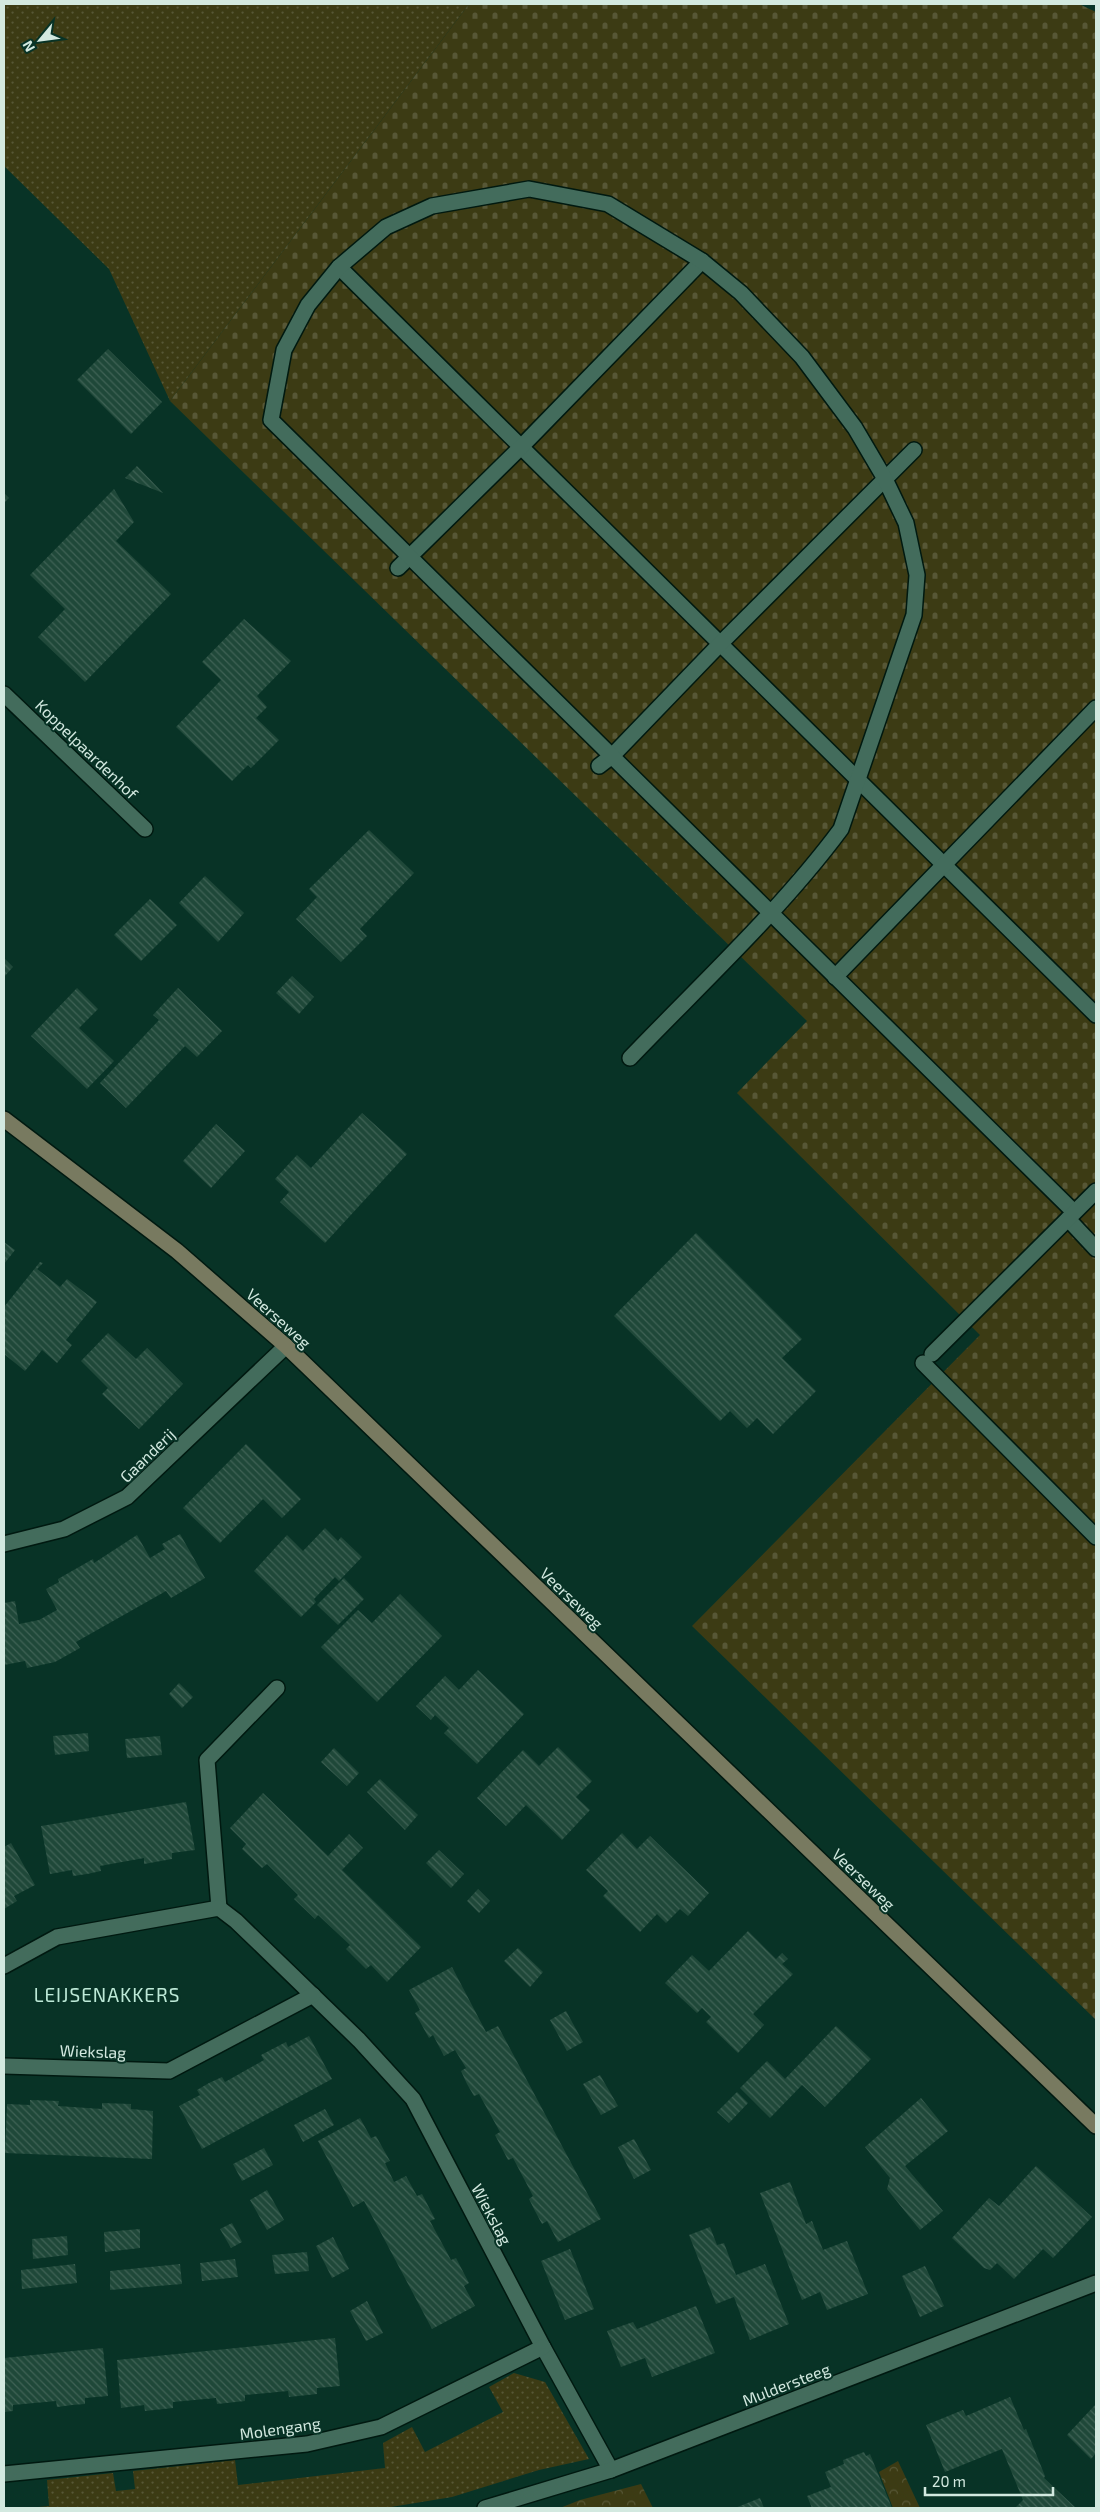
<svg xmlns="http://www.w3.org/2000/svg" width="1100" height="2512" viewBox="0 0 1100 2512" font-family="'Exo 2',sans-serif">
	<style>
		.grass { fill: url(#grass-dots) }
		.forest { fill: url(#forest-crowns) }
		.cemetery { fill: url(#cemetery-stones) }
		.building { fill: url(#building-back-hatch) }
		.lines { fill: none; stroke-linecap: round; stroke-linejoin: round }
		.street-casing { stroke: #001910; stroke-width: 18 }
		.secondary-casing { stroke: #001910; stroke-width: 18 }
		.street { stroke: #436c5c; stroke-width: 15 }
		.secondary { stroke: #787a60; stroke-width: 15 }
		.labels { text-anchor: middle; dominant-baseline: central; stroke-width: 4; stroke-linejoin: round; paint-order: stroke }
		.street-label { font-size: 16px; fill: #d3e9e0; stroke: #083326 }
		.quarter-label { font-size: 19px; letter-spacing: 1px; fill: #bde9d7; stroke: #083326 }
	</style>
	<defs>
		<pattern id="grass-dots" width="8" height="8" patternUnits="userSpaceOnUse" patternTransform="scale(1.25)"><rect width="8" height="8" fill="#3c3b14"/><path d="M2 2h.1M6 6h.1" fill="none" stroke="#575736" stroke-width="1.8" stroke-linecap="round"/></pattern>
		<pattern id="forest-crowns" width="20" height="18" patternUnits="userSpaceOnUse" patternTransform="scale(1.25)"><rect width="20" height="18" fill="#3c3b14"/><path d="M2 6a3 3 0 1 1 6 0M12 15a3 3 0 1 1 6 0" fill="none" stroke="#575736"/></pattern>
		<pattern id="cemetery-stones" width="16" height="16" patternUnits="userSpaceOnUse" patternTransform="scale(1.25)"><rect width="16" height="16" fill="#3c3b14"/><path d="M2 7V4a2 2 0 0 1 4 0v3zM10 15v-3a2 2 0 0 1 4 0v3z" fill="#575736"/></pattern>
		<pattern id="building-back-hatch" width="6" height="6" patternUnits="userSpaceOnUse" patternTransform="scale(1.25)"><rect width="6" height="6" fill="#1f4839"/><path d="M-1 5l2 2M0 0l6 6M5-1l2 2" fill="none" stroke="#3f6255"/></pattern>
	</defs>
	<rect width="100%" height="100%" fill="#083326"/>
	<g class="grass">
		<polygon points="4,4 469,4 170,401 109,269 4,166"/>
		<polygon points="514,2373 545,2382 589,2459 539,2470 452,2497 385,2508 28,2508 49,2506 47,2480 113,2473 116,2491 135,2489 133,2471 235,2460 238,2485 385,2468 383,2443 412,2427 425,2452 503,2412 489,2387"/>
	</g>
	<g class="forest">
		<polygon points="898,2461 920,2508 893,2508 879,2472"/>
		<polygon points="641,2484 653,2508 560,2508 580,2500"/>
	</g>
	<polygon class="cemetery" points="469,4 1079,4 1096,12 1096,2020 692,1626 980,1335 737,1093 807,1021 170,401"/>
	<g class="building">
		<polygon points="108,349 162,402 131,434 77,380"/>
		<polygon points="137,466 163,493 125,478"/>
		<polygon points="114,489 134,522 116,541 171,594 85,682 38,637 65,609 30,575"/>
		<polygon points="4,493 9,498 4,503"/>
		<polygon points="244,619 291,661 257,696 267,707 256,718 279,740 251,768 248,765 232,781 176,727 221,680 202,662"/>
		<polygon points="369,830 414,873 360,929 367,936 341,962 296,919 317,897 309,889"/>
		<polygon points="205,876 244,913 218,942 179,903"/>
		<polygon points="150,899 177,925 141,961 114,935"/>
		<polygon points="4,958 13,967 4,977"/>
		<polygon points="292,976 314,997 299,1014 276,993"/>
		<polygon points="77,988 98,1009 79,1028 114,1061 87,1089 31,1036"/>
		<polygon points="178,988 222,1031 197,1057 185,1046 126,1108 100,1083 159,1020 153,1015"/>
		<polygon points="362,1113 407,1154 325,1243 280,1202 289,1192 275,1179 297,1155 311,1168"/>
		<polygon points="216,1124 245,1151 211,1188 183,1161"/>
		<polygon points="696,1233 802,1339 782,1358 816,1391 773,1434 757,1418 747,1428 730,1411 720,1421 614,1316"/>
		<polygon points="4,1242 15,1250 4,1264"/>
		<polygon points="40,1262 43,1263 37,1269 60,1287 67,1279 97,1302 66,1340 72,1345 57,1363 42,1350 25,1371 4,1354 4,1307"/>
		<polygon points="108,1333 136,1359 147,1348 183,1384 139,1429 102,1394 108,1388 81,1361"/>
		<polygon points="246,1444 301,1499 282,1518 263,1499 220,1543 183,1508"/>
		<polygon points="325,1528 338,1541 341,1537 362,1557 339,1581 335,1577 314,1599 316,1602 301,1617 254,1571 287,1535 303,1551"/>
		<polygon points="180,1534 205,1578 171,1598 166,1591 76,1642 80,1648 55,1662 27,1668 25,1661 4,1665 4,1603 15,1601 19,1624 39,1620 57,1610 46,1589 59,1582 58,1579 93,1559 94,1563 137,1535 150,1558 165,1549 162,1544"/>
		<polygon points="344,1578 364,1599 338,1625 317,1605"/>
		<polygon points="400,1594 442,1636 377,1702 321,1647 358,1610 372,1623"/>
		<polygon points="478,1670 524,1714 477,1764 444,1733 449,1728 435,1715 431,1720 416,1706 445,1676 459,1690"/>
		<polygon points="179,1683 193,1697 182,1708 169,1694"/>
		<polygon points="88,1733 89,1751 55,1755 53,1736"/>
		<polygon points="160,1736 162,1755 127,1758 125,1739"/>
		<polygon points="558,1747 592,1781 576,1797 590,1810 562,1840 526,1805 506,1826 477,1798 523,1750 539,1766"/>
		<polygon points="334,1748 359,1773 347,1786 321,1762"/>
		<polygon points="380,1779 418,1815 405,1830 367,1792"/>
		<polygon points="263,1793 328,1856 349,1834 363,1848 342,1870 421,1947 387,1982 371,1965 366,1969 346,1949 350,1945 318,1915 315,1919 294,1899 298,1895 267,1864 262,1868 242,1849 246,1844 230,1828"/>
		<polygon points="186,1802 195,1850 172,1853 172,1859 144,1864 144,1858 100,1866 101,1871 87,1874 73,1876 72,1870 50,1874 41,1826"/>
		<polygon points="622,1833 637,1849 650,1836 709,1893 688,1916 680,1909 666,1923 657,1914 640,1932 603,1896 608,1891 586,1870"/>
		<polygon points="11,1843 35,1885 14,1896 17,1901 4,1909 4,1847"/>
		<polygon points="439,1850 464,1874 451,1888 426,1863"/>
		<polygon points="478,1889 490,1901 479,1913 467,1901"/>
		<polygon points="748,1931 776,1959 782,1953 788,1959 782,1964 793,1974 753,2014 764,2025 738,2053 706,2022 711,2017 702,2008 697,2013 665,1983 692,1955 709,1971"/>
		<polygon points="518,1948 543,1972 530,1987 504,1961"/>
		<polygon points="452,1967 486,2032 498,2026 601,2219 558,2242 547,2221 542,2224 535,2211 529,2199 533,2196 513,2158 508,2160 495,2135 500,2132 479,2094 474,2096 467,2084 461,2071 466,2068 455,2050 444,2056 433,2035 429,2038 415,2013 420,2010 409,1990"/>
		<polygon points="566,2011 583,2042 567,2051 550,2020"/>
		<polygon points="836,2026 871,2059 825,2107 802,2085 770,2118 740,2088 767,2061 785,2079"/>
		<polygon points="309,2036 332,2079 202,2149 179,2106 200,2095 197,2090 209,2083 222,2077 225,2082 264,2060 261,2055 286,2042 288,2047"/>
		<polygon points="600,2075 618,2106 601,2115 583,2084"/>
		<polygon points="737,2092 748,2103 729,2123 717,2112"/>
		<polygon points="921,2098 948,2131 905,2166 943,2211 920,2230 887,2189 890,2178 865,2147"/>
		<polygon points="30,2100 59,2101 58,2106 102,2109 102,2103 131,2104 131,2109 153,2111 152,2159 5,2153 7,2104 30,2105"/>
		<polygon points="325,2109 334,2125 303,2142 294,2125"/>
		<polygon points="360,2118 371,2138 376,2136 390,2161 385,2163 394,2182 406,2176 417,2196 422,2194 435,2219 430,2221 451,2260 456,2258 469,2283 464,2286 475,2306 432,2329 364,2201 353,2207 318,2141"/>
		<polygon points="634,2139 651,2170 634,2179 618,2147"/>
		<polygon points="264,2148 273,2165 242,2181 233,2164"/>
		<polygon points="1036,2166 1092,2217 1053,2258 1043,2249 1014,2279 997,2263 990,2270 984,2268 952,2238 989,2198 999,2206"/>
		<polygon points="790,2182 806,2224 812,2221 823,2250 847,2241 868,2294 827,2310 820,2292 802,2300 760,2193"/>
		<polygon points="267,2190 284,2220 267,2230 250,2200"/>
		<polygon points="232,2223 242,2242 231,2248 220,2229"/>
		<polygon points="710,2227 717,2245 724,2243 736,2275 765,2264 789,2324 750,2340 734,2297 716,2304 689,2235"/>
		<polygon points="140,2229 140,2248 105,2252 104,2232"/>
		<polygon points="67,2236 68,2255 33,2259 32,2239"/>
		<polygon points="333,2237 349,2269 332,2278 316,2246"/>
		<polygon points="570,2249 594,2309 565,2320 541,2261"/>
		<polygon points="307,2252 309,2271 275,2274 272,2255"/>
		<polygon points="235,2259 238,2277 202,2281 200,2263"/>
		<polygon points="75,2264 77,2283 22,2289 21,2270"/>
		<polygon points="180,2264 182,2284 110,2290 110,2271"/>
		<polygon points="925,2266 944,2306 920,2317 902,2276"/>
		<polygon points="367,2301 383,2333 366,2341 350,2311"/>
		<polygon points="696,2306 715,2353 652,2377 645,2358 621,2367 607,2331 633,2322 637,2329"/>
		<polygon points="335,2338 340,2386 317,2388 317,2394 289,2397 288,2391 245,2395 245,2401 217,2404 216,2398 173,2402 173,2408 145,2411 144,2405 121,2408 117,2360"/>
		<polygon points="103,2348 108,2396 85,2398 85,2404 72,2405 57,2407 56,2401 13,2405 13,2411 4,2412 4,2358"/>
		<polygon points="1010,2397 1024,2430 1026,2429 1045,2476 1044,2478 1076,2508 1015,2508 1023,2500 1002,2449 945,2472 926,2425 963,2410 966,2416"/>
		<polygon points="1096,2404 1096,2453 1091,2459 1067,2435"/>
		<polygon points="864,2452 866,2456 870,2454 892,2508 812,2508 807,2496 831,2487 825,2472 844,2464 843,2460"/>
		<polygon points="760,2498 764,2508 735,2508"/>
	</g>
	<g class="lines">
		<g class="street-casing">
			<g id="street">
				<polyline points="339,267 1096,1015"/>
				<polyline points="398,568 521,447 702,261"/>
				<polyline points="4,694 145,829"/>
				<polyline points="599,766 612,756 720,644 914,450"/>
				<polyline points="835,977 1096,708"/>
				<path d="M630,1058C700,985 781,910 841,829L914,615L917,575L906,523L885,479L855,428L802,357L741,293L702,261L608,204L529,189L432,206L386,227L339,267L308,305L284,350L271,420C539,685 807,949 1074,1212"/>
				<polyline points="1068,1219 1096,1249"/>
				<polyline points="932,1354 1096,1191"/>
				<polyline points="923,1363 1096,1537"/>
				<polyline points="4,1544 64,1529 127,1497 286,1346"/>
				<polyline points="219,1908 207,1760 277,1688"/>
				<polyline points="4,1966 57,1937 219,1908 236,1921 359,2040 413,2099 543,2347 611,2470"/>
				<polyline points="4,2066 169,2071 313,1995"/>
				<polyline points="4,2474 307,2444 381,2427 543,2347"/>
				<polyline points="485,2508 611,2470 1096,2283"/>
			</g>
		</g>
		<g class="secondary-casing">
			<polyline id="secondary" points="4,1119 177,1251 286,1346 1096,2126"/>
		</g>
		<use href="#street" class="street"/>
		<use href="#secondary" class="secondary"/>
	</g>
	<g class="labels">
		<g class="street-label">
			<text transform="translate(87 749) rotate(44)">Koppelpaardenhof</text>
			<text transform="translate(279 1318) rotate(42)">Veerseweg</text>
			<text transform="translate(147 1455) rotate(-44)">Gaanderij</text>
			<text transform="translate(572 1598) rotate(44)">Veerseweg</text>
			<text transform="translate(864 1879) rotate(44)">Veerseweg</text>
			<text transform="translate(93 2051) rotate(2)">Wiekslag</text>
			<text transform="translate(492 2214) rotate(62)">Wiekslag</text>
			<text transform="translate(786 2384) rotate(-21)">Muldersteeg</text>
			<text transform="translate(280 2428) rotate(-8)">Molengang</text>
		</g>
		<g class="quarter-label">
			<text x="107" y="1994">LEIJSENAKKERS</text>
		</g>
	</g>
	<rect width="1100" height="2512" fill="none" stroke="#d3e9e0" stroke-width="10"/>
	<g transform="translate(40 40) rotate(241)" stroke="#083326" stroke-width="4" paint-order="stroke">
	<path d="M0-4L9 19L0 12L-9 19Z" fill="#d3e9e0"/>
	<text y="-8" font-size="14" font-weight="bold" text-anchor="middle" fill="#d3e9e0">N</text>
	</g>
	<path d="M925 2487v8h128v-8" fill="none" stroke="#d3e9e0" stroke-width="2.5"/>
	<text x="932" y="2487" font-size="15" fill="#d3e9e0" stroke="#083326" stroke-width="4" paint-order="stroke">20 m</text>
</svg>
